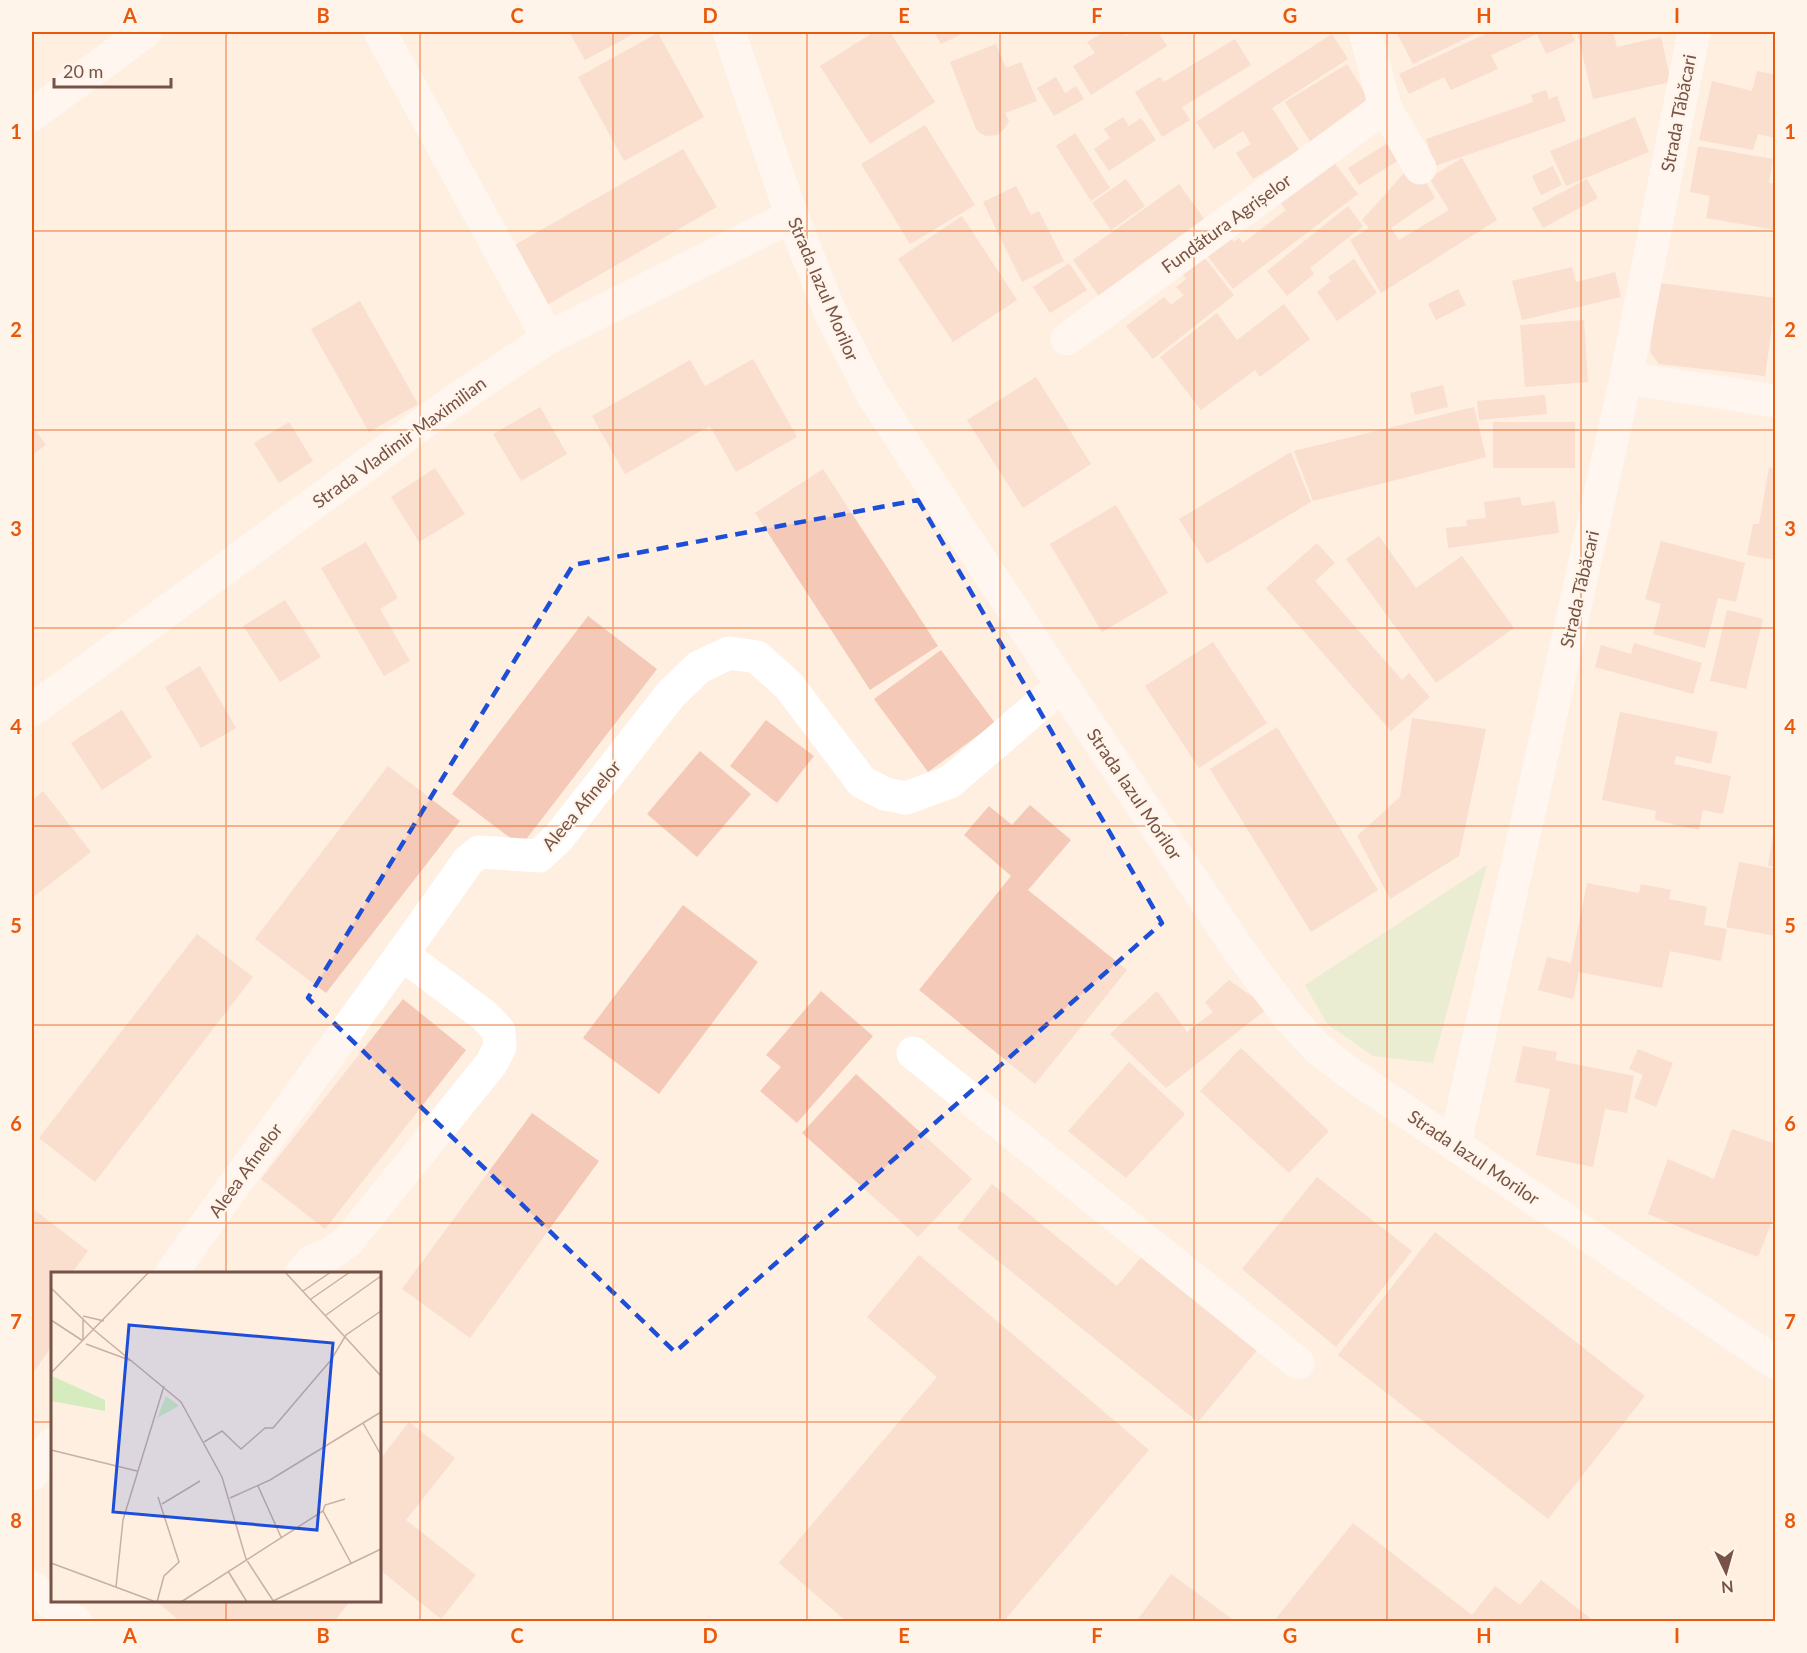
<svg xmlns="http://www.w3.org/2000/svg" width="1807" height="1653" viewBox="0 0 1807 1653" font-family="Lato,sans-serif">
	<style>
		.green { fill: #d6ecbf }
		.building { fill: #f5c9b7 }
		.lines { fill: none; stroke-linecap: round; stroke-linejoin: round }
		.minor { stroke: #fff; stroke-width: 33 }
		.marked { fill: none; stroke: #1d4ed8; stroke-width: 4.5; stroke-dasharray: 12 8; stroke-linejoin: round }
		.grid { fill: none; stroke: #e8590c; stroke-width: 1.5; stroke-opacity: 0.55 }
		.labels { text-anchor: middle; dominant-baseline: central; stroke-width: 4.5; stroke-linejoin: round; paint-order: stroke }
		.street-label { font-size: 18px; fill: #775246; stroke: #fff4e9 }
		.inset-road { fill: none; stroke: #c8b0a3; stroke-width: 1.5 }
		.view { fill: #1d4ed8; fill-opacity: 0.15; stroke: #1d4ed8; stroke-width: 3 }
		.inset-edge { fill: none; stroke: #775246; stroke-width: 3 }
		.neatline { fill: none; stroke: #e8590c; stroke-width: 2 }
		.grid-label { font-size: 20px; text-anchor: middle; font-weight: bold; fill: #e8590c }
	</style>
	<rect width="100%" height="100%" fill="#feefe1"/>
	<polygon class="green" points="1487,865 1433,1063 1373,1056 1327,1024 1305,985"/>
	<g class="building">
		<polygon points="569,32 637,32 585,60"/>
		<polygon points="874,32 890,32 935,102 870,144 820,66"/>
		<polygon points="934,32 966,32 941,44"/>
		<polygon points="1104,32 1123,32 1126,36 1133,32 1158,32 1167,46 1091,95 1073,66 1095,53 1087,42"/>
		<polygon points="1400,32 1479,32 1413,64 1397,33"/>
		<polygon points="1490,32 1571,32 1575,41 1546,54 1537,34 1491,55 1498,69 1451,90 1444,77 1409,94 1399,74"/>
		<polygon points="1577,32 1613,32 1617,47 1661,37 1671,82 1593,99"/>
		<polygon points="658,33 704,117 624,161 578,77"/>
		<polygon points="1332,34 1348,59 1272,108 1299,150 1253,179 1236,153 1251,144 1243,131 1214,149 1196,122"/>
		<polygon points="1235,39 1251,65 1182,107 1190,120 1162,137 1135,92 1160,77 1164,82"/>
		<polygon points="996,44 1006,68 1021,62 1037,101 1005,113 1009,121 1005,128 997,135 986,136 980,133 976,129 950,62"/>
		<polygon points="1347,64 1374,108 1313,146 1285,102"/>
		<polygon points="1757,71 1776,75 1776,138 1758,134 1753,150 1699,140 1712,81 1752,91"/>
		<polygon points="1056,77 1065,93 1076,86 1084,99 1054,116 1037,88"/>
		<polygon points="1546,90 1549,99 1557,96 1566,121 1435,166 1426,139 1533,102 1531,95"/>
		<polygon points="1123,117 1129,126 1141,118 1156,140 1109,171 1094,149 1110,138 1104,129"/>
		<polygon points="1635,117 1649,152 1566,186 1550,151"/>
		<polygon points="925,125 975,205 910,244 861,164"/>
		<polygon points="1075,133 1110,188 1091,201 1056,146"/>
		<polygon points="1391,141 1402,158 1359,185 1348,168"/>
		<polygon points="1698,146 1773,159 1769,183 1776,184 1776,230 1706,218 1710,196 1690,192"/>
		<polygon points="683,149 717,207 547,305 513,246"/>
		<polygon points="1329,156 1358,194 1233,289 1199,245 1223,227 1234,242 1239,238 1243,243 1286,210 1276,197"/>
		<polygon points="1462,158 1497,220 1381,293 1350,240 1369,228 1362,220 1407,170 1423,177 1435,198 1391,228 1399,240 1449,210 1429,178"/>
		<polygon points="1553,166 1562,185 1541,195 1532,176"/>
		<polygon points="1126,179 1145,206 1111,230 1092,203"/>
		<polygon points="1587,179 1598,198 1543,228 1532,208"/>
		<polygon points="1179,184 1207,223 1101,299 1073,260"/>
		<polygon points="1016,186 1031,215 1039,211 1064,261 1022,282 983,202"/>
		<polygon points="1348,206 1363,226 1310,268 1314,274 1287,296 1267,271"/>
		<polygon points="962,216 1017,300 953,342 898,259"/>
		<polygon points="1197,248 1234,295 1153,359 1126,326 1164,297 1171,305 1184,295 1176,287 1186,279 1176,265"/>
		<polygon points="1354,259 1377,293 1337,321 1317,292 1331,281 1328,277"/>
		<polygon points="1069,263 1087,290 1050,313 1033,287"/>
		<polygon points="1572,267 1576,282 1615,272 1621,297 1522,320 1512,281"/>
		<polygon points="1659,283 1776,298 1765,376 1659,364 1650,352"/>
		<polygon points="1458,289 1466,305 1436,320 1428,304"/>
		<polygon points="360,301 418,404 369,432 311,329"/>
		<polygon points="1284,304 1310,339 1260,377 1255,370 1201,410 1160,357 1217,313 1237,340"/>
		<polygon points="1584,320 1588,382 1525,387 1520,325"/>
		<polygon points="753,359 797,437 736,472 710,426 625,474 592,416 690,360 705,386"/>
		<polygon points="1036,377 1091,464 1023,508 967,420"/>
		<polygon points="1443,385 1448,407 1415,415 1410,393"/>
		<polygon points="1545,395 1547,414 1479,420 1477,401"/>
		<polygon points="540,407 567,454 521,481 493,434"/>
		<polygon points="1474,407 1486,457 1313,501 1294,451"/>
		<polygon points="289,422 313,461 279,483 254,443"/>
		<rect x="1493" y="422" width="82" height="46"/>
		<polygon points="32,426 46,445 32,455"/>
		<polygon points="1291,452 1311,502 1207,564 1179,519"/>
		<polygon points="435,468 465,514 419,542 391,497"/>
		<polygon points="1769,468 1776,469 1776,560 1747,555 1753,524 1759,524"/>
		<polygon points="823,469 938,646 870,690 755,513"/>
		<polygon points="1520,497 1522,506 1555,501 1559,533 1448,548 1446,528 1467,526 1466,520 1486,518 1484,502"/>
		<polygon points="1116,505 1168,593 1102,632 1050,544"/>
		<polygon points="1379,536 1416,588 1462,556 1514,628 1436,683 1346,559"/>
		<polygon points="1661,541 1745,563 1736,602 1718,598 1705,648 1653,634 1661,604 1645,599"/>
		<polygon points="366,542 398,598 380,609 410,661 384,676 321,568"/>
		<polygon points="1317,543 1335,563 1315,581 1402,680 1409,673 1430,697 1391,731 1266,588"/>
		<polygon points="285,600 321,657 280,682 243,626"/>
		<polygon points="1727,610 1763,619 1746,689 1710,681"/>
		<polygon points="588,616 657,669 521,846 452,794"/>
		<polygon points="1213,642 1267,723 1199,768 1145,686"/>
		<polygon points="1634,643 1702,663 1693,694 1595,667 1601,645 1631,654"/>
		<polygon points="941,650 995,723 928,772 874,699"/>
		<polygon points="200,666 236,728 201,748 165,687"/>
		<polygon points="122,710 152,757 102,790 71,743"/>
		<polygon points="1620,712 1718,732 1711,764 1676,756 1674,764 1731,776 1723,814 1703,810 1699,830 1655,820 1656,811 1602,800"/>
		<polygon points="1412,718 1486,729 1459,856 1390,899 1357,836 1400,797"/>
		<polygon points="766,720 814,756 777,803 730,766"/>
		<polygon points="1277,727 1378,890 1311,932 1210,769"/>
		<polygon points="700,751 751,794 697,857 647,814"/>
		<polygon points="388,766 460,821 326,993 255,939"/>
		<polygon points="43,791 91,852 32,898 32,801"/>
		<polygon points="1030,805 1071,840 1028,890 1127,970 1035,1084 919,990 1011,876 964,835 989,806 1012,825"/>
		<polygon points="1774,829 1776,829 1776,867 1768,866"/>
		<polygon points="1739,862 1776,869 1776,936 1726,927"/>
		<polygon points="1587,883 1639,893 1641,884 1671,890 1669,899 1707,907 1704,925 1727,929 1721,961 1670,951 1662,988 1579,972 1573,999 1538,990 1547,957 1571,963"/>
		<polygon points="683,905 758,962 659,1094 583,1038"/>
		<polygon points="197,934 253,977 95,1182 39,1138"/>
		<polygon points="1229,980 1268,1008 1166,1088 1110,1034 1157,991 1187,1032 1213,1012 1205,1002"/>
		<polygon points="821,991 873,1036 797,1123 760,1091 781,1067 766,1055"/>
		<polygon points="403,999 466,1050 325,1229 261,1179"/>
		<polygon points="1523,1046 1557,1052 1555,1060 1634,1076 1627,1113 1605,1109 1593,1167 1536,1155 1550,1089 1515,1082"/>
		<polygon points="1241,1048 1329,1131 1289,1173 1200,1091"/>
		<polygon points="1638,1049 1673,1063 1656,1107 1634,1098 1643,1075 1629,1069"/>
		<polygon points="1129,1062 1185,1114 1126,1178 1068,1131"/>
		<polygon points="856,1074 972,1179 918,1237 802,1133"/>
		<polygon points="532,1113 599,1161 470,1338 402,1289"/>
		<polygon points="1732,1129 1776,1144 1776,1211 1758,1257 1694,1233 1648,1214 1668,1159 1714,1179"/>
		<polygon points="1317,1177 1412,1251 1336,1347 1242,1269"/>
		<polygon points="992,1184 1117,1286 1143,1255 1259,1348 1198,1422 957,1228"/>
		<polygon points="32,1208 88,1251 71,1274 52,1274 52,1346 32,1374"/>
		<polygon points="1435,1232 1645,1396 1548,1519 1338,1355"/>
		<polygon points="919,1255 1149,1450 1003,1622 847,1622 779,1563 937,1377 867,1317"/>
		<polygon points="409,1422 455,1458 406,1520 476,1575 441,1619 380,1570 380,1458 381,1458"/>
		<polygon points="1353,1523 1472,1615 1495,1586 1520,1605 1541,1580 1595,1622 1273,1622"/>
		<polygon points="1171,1574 1236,1622 1136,1622"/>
		<polygon points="155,1600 351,1600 334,1622 181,1622"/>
	</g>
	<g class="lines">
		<g class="minor">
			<polyline points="380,32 548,338"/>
			<polyline points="729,32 792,216 830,312 872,394 1062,685 1238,949 1289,1017 1317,1048 1355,1077 1776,1363"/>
			<polyline points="1365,32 1385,107 1420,168"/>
			<polyline points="32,115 145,32"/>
			<polyline points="1067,339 1385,107"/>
			<polyline points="1626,378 1776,401"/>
			<polyline points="32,710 451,403 548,338 792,216"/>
			<polyline points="913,1053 1298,1363"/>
			<polyline points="1455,1144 1626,378 1694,32"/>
			<path d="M171,1274C268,1135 371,1000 468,861L479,852L539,856L559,837L671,694L699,667L729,653L757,657L789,686L862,782L885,794L906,798L950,782L1062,685"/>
			<polyline points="301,1274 312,1261 330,1254 348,1241 491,1064 500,1047 499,1031 485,1016 403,955"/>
			<polyline points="32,1474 52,1444"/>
			<polyline points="32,1587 76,1622"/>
		</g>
	</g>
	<path d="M0 0H1807V1653H0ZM918,500L1162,923L675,1352L308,998L573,565Z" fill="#feefe1" fill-opacity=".55" fill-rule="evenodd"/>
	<path class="marked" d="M918,500L1162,923L675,1352L308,998L573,565Z"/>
	<path class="grid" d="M226,32V1274M420,32V1622M613,32V1622M807,32V1622M1000,32V1622M1194,32V1622M1387,32V1622M1581,32V1622M32,231H1776M32,430H1776M32,628H1776M32,826H1776M32,1025H1776M32,1223H1776M32,1422H52M380,1422H1776M226,1600V1622"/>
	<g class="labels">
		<g class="street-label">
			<text transform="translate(1678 113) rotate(-79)">Strada Tăbăcari</text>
			<text transform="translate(1226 223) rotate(-36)">Fundătura Agrișelor</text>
			<text transform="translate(824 289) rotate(67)">Strada Iazul Morilor</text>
			<text transform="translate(399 442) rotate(-36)">Strada Vladimir Maximilian</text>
			<text transform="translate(1579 589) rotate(-77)">Strada Tăbăcari</text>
			<text transform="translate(1135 794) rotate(56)">Strada Iazul Morilor</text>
			<text transform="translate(581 805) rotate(-50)">Aleea Afinelor</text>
			<text transform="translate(1474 1157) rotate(34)">Strada Iazul Morilor</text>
			<text transform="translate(245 1170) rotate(-54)">Aleea Afinelor</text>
		</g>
	</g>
	<g transform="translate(51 1272)">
		<rect width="330" height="330" fill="#feefe1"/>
		<path d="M1,104L54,128V139L0,129ZM115,124L128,134L106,146Z" fill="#d6ecbf"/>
		<path class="inset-road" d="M234,0L330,104M0,16L43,58M252,19L280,0M260,27L299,0M275,43L330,4M32,44L53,49M0,48L32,69M43,58L130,130L171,205L195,287L223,330M32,69V46M35,72L81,89M0,101L98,0M312,151L330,183M153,170L171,159L190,177L214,156H222L280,88L295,63L330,39M0,178L86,199M207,214L230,265M179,226L219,208L330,140M111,232L149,209M272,239L300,291M0,291L105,330M177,299L196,330M65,315L72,248L113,114M222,329L330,277M106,330L113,304L128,290L107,225M130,330L272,239L274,233L294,227"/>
		<path class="view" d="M78,53L282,71L266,258L62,240Z"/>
		<rect width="330" height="330" class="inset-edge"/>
	</g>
	<rect width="1807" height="1653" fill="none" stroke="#fff4e9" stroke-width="66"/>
	<g transform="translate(1726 1572) rotate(175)" stroke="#fff4e9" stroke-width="4.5" paint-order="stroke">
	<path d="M0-4.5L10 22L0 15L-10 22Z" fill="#775246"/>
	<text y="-9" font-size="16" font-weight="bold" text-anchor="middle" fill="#775246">N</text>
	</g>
	<path d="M54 78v9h117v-9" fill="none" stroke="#775246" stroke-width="3"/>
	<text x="63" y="78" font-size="18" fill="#775246" stroke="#fff4e9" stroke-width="4.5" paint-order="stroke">20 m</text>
	<rect x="33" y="33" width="1741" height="1587" class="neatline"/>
	<g class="grid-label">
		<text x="130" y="23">A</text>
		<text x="323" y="23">B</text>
		<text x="517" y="23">C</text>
		<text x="710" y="23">D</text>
		<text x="904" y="23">E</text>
		<text x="1097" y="23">F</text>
		<text x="1290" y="23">G</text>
		<text x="1484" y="23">H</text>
		<text x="1677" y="23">I</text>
		<text x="16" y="139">1</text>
		<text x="1790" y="139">1</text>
		<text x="16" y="337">2</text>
		<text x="1790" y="337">2</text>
		<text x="16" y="536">3</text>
		<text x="1790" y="536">3</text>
		<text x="16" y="734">4</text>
		<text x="1790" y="734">4</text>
		<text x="16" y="933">5</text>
		<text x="1790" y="933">5</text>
		<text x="16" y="1131">6</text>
		<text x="1790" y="1131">6</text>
		<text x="16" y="1329">7</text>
		<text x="1790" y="1329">7</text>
		<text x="16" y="1528">8</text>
		<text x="1790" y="1528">8</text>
		<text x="130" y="1643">A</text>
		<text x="323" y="1643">B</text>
		<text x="517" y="1643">C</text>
		<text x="710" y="1643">D</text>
		<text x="904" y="1643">E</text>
		<text x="1097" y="1643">F</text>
		<text x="1290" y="1643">G</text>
		<text x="1484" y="1643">H</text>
		<text x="1677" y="1643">I</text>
	</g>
</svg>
